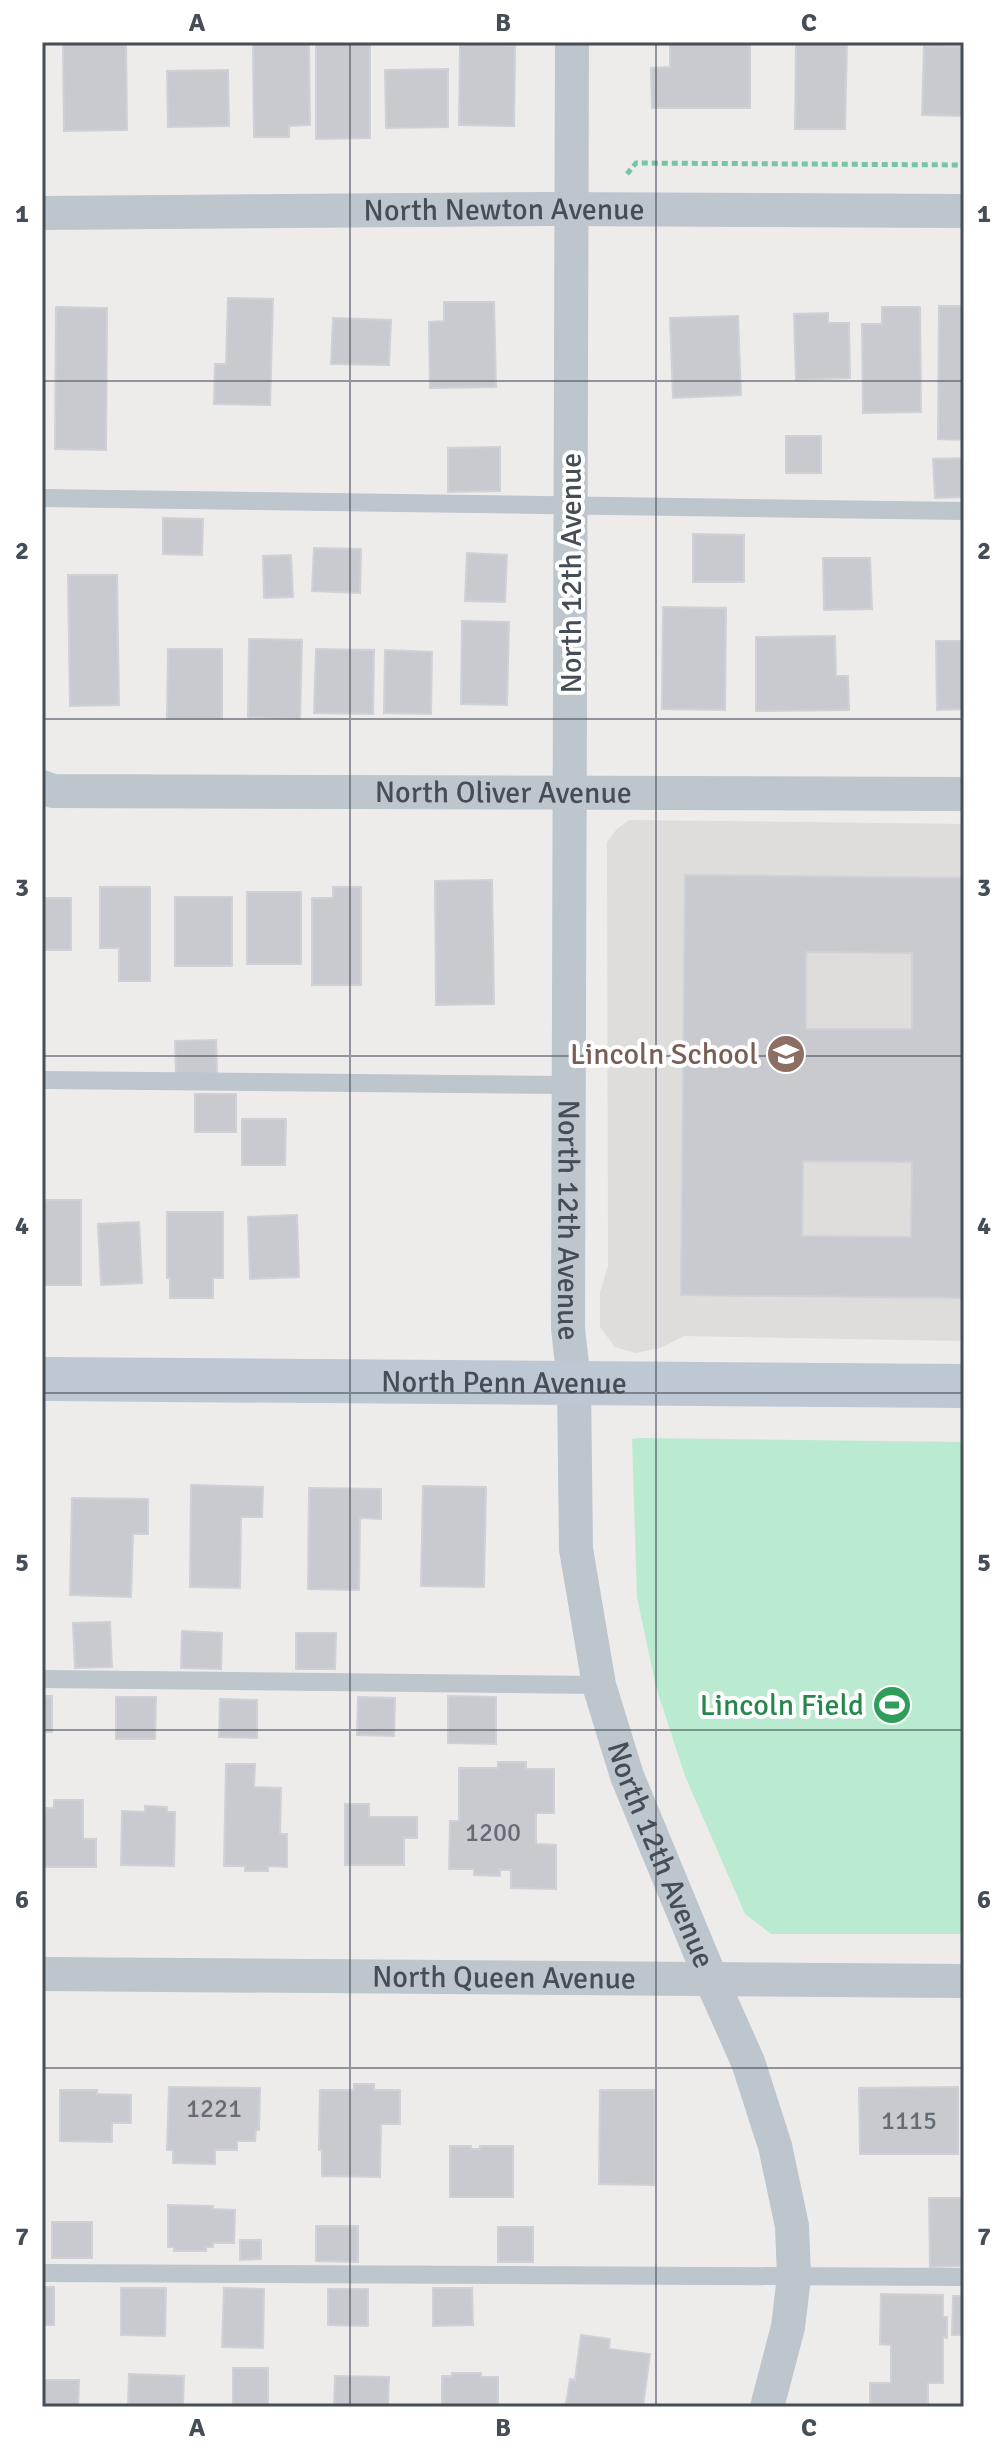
<svg xmlns="http://www.w3.org/2000/svg" width="1006" height="2449" viewBox="0 0 1006 2449" font-family="Signika,sans-serif">
	<style>
		.education { fill: #dfdcdc }
		.green { fill: #baebd0 }
		.building { fill: #c8cad0; stroke: #cfd1d7; stroke-width: 2; fill-rule: evenodd }
		.lines { fill: none; stroke-linecap: round; stroke-linejoin: round }
		.path { stroke: #75c6a3; stroke-width: 5; stroke-dasharray: 6 4; stroke-linecap: butt }
		.service { stroke: #bdc5cd; stroke-width: 18 }
		.minor { stroke: #bdc5cd; stroke-width: 34 }
		.secondary { stroke: #bec7d4; stroke-width: 44 }
		.grid { fill: none; stroke: #454d57; stroke-width: 2; stroke-opacity: 0.55 }
		.labels { text-anchor: middle; dominant-baseline: central; stroke-width: 8; stroke-linejoin: round; paint-order: stroke }
		.number-label { font-size: 26px; fill: #666c75 }
		.street-label { font-size: 30px; fill: #454d57; stroke: #fff }
		.education-label { font-size: 30px; fill: #785e54; stroke: #fff; text-anchor: end }
		.leisure-label { font-size: 30px; fill: #27864d; stroke: #fff; text-anchor: end }
		.neatline { fill: none; stroke: #454d57; stroke-width: 3 }
		.grid-label { font-size: 26px; text-anchor: middle; font-weight: bold; fill: #454d57 }
	</style>
	<rect width="100%" height="100%" fill="#eeebeb"/>
	<polygon class="education" points="629,820 964,824 964,1341 684,1336 660,1348 635,1353 615,1347 600,1327 600,1292 608,1266 607,842 617,829"/>
	<polygon class="green" points="640,1438 964,1442 964,1934 771,1934 745,1914 685,1776 656,1687 637,1597 632,1439"/>
	<g class="building">
		<polygon points="63,42 126,42 127,130 64,131"/>
		<polygon points="253,42 309,42 310,125 289,126 289,137 254,137"/>
		<polygon points="316,42 370,42 370,138 316,139"/>
		<polygon points="670,42 750,42 750,108 652,108 651,68 670,67"/>
		<polygon points="796,42 847,42 845,129 795,129"/>
		<polygon points="460,45 515,46 514,126 459,125"/>
		<polygon points="924,46 964,47 964,116 922,115"/>
		<polygon points="448,69 448,127 386,128 385,70"/>
		<polygon points="228,70 229,126 168,127 167,71"/>
		<polygon points="228,298 273,299 270,405 214,404 215,364 226,364"/>
		<polygon points="444,302 494,302 496,387 430,388 429,322 444,321"/>
		<polygon points="939,306 964,306 964,440 938,439"/>
		<polygon points="56,307 107,308 106,450 55,449"/>
		<polygon points="882,307 920,307 921,412 863,413 862,324 882,324"/>
		<polygon points="828,313 828,323 849,323 850,378 796,380 794,314"/>
		<polygon points="738,316 741,395 673,398 670,318"/>
		<polygon points="333,318 391,320 389,365 331,364"/>
		<rect x="786" y="436" width="35" height="37"/>
		<polygon points="500,447 500,491 448,492 448,448"/>
		<polygon points="964,458 964,497 935,498 933,459"/>
		<polygon points="163,518 203,519 202,555 163,554"/>
		<polygon points="693,534 744,535 744,582 693,582"/>
		<polygon points="314,548 361,549 360,593 312,591"/>
		<polygon points="467,553 507,555 505,602 465,601"/>
		<polygon points="291,555 293,597 264,598 263,556"/>
		<polygon points="823,558 870,558 872,609 824,610"/>
		<polygon points="68,575 117,575 119,705 70,706"/>
		<polygon points="663,607 726,608 725,710 662,709"/>
		<polygon points="462,621 509,622 507,705 461,704"/>
		<polygon points="835,636 836,676 848,676 849,710 756,711 756,637"/>
		<polygon points="249,639 302,640 300,719 248,717"/>
		<polygon points="936,641 964,641 964,709 937,710"/>
		<polygon points="168,649 222,649 222,719 167,719"/>
		<polygon points="316,649 374,650 373,714 314,713"/>
		<polygon points="385,650 432,652 431,714 384,713"/>
		<path d="M685,875L964,878V1298L681,1295ZM806,952L912,953V1029H806ZM803,1161L912,1162L911,1237L802,1236Z"/>
		<polygon points="492,880 494,1004 436,1005 435,881"/>
		<polygon points="100,887 150,887 150,981 119,981 119,948 100,948"/>
		<polygon points="333,887 361,887 361,985 312,985 312,898 333,898"/>
		<rect x="247" y="892" width="54" height="72"/>
		<rect x="175" y="897" width="57" height="69"/>
		<rect x="42" y="898" width="29" height="52"/>
		<polygon points="216,1040 217,1074 176,1074 175,1041"/>
		<rect x="195" y="1094" width="41" height="38"/>
		<polygon points="242,1119 286,1119 285,1165 242,1165"/>
		<rect x="42" y="1200" width="39" height="85"/>
		<polygon points="167,1212 223,1212 223,1278 213,1278 213,1298 170,1298 170,1278 167,1278"/>
		<polygon points="297,1215 299,1277 250,1279 248,1217"/>
		<polygon points="139,1222 142,1283 101,1285 98,1224"/>
		<polygon points="191,1485 263,1487 262,1517 241,1517 240,1588 190,1587"/>
		<polygon points="423,1486 486,1487 484,1587 421,1586"/>
		<polygon points="309,1488 381,1489 381,1519 360,1518 359,1590 308,1589"/>
		<polygon points="72,1498 148,1499 148,1534 133,1534 131,1597 70,1595"/>
		<polygon points="110,1622 112,1667 75,1668 73,1623"/>
		<polygon points="182,1631 222,1633 221,1669 181,1668"/>
		<polygon points="296,1633 336,1633 335,1669 296,1669"/>
		<rect x="42" y="1696" width="10" height="36"/>
		<polygon points="448,1696 496,1697 496,1744 448,1743"/>
		<polygon points="116,1697 156,1697 155,1739 116,1739"/>
		<polygon points="358,1697 395,1698 394,1736 357,1735"/>
		<polygon points="220,1699 257,1700 257,1738 219,1737"/>
		<polygon points="498,1762 526,1762 526,1769 554,1769 554,1813 536,1813 536,1844 556,1845 556,1889 511,1888 511,1870 500,1870 500,1876 474,1875 474,1869 449,1869 450,1821 459,1821 459,1768 498,1768"/>
		<polygon points="226,1764 255,1764 254,1787 281,1788 280,1834 287,1834 287,1867 268,1866 268,1871 245,1871 245,1866 224,1866"/>
		<polygon points="54,1800 83,1800 83,1839 96,1839 96,1867 42,1867 42,1815 45,1815 45,1808 54,1808"/>
		<polygon points="345,1804 369,1804 369,1817 417,1817 417,1838 404,1838 404,1865 345,1865"/>
		<polygon points="145,1806 167,1807 167,1812 175,1812 174,1866 121,1865 122,1811 145,1812"/>
		<polygon points="354,2084 374,2084 374,2090 400,2090 400,2124 381,2124 380,2177 322,2176 322,2150 319,2150 320,2090 354,2090"/>
		<polygon points="169,2087 260,2088 259,2130 256,2130 255,2141 237,2141 237,2150 215,2150 215,2164 173,2163 173,2150 167,2150"/>
		<polygon points="958,2087 958,2154 860,2154 859,2088"/>
		<polygon points="60,2090 97,2090 97,2094 131,2095 131,2123 112,2123 112,2142 60,2141"/>
		<polygon points="600,2090 654,2090 654,2185 599,2184"/>
		<polygon points="450,2146 471,2146 471,2149 480,2149 480,2146 513,2146 513,2197 450,2197"/>
		<polygon points="929,2198 964,2198 964,2266 930,2267"/>
		<polygon points="168,2205 213,2206 213,2209 235,2210 234,2243 213,2243 213,2247 206,2247 206,2251 174,2251 174,2247 168,2247"/>
		<rect x="52" y="2222" width="40" height="36"/>
		<polygon points="316,2226 358,2226 358,2262 316,2261"/>
		<rect x="498" y="2227" width="35" height="35"/>
		<polygon points="240,2240 261,2240 261,2259 240,2260"/>
		<rect x="42" y="2287" width="12" height="38"/>
		<polygon points="121,2288 166,2288 165,2336 121,2335"/>
		<polygon points="224,2288 264,2289 263,2348 222,2347"/>
		<polygon points="433,2288 472,2288 473,2325 433,2326"/>
		<polygon points="328,2289 368,2289 368,2326 328,2325"/>
		<polygon points="881,2294 943,2295 943,2317 947,2317 947,2338 943,2337 943,2383 928,2383 928,2407 870,2407 870,2383 891,2383 891,2345 880,2344"/>
		<polygon points="953,2296 964,2296 964,2335 952,2335"/>
		<polygon points="581,2335 610,2339 609,2349 650,2354 643,2407 577,2407 566,2404 570,2379 575,2380"/>
		<rect x="233" y="2368" width="35" height="39"/>
		<polygon points="452,2373 481,2373 481,2377 498,2377 498,2407 442,2407 442,2376 452,2376"/>
		<polygon points="129,2374 184,2376 183,2407 128,2407"/>
		<polygon points="335,2376 389,2377 388,2407 334,2407"/>
		<polygon points="42,2380 79,2380 78,2407 42,2407"/>
	</g>
	<g class="lines">
		<polyline class="path" points="627,174 636,163 964,165"/>
		<g class="service">
			<polyline points="42,498 964,511"/>
			<polyline points="42,1080 568,1085"/>
			<polyline points="42,1679 599,1685"/>
			<polyline points="42,2273 964,2277"/>
		</g>
		<g class="minor">
			<path id="s1" d="M572,42L568,1328L574,1383L576,1549L599,1685L627,1776L711,1979L748,2062L775,2146L792,2226L794,2277L788,2327L767,2407"/>
			<path id="s2" d="M42,213L548,209L964,211"/>
			<path id="s3" d="M42,787L53,791L964,794"/>
			<path id="s4" d="M42,1974L964,1981"/>
		</g>
		<path class="secondary" id="s5" d="M42,1379L964,1386"/>
	</g>
	<path class="grid" d="M350,42V2407M656,42V2407M42,381H964M42,719H964M42,1056H964M42,1393H964M42,1730H964M42,2068H964"/>
	<defs>
		<g id="school-disc" transform="scale(2)"><circle r="9.5" fill="#8d6e63" stroke="#fff"/><path d="M0-5L7-2L0 1L-7-2ZM-4 1L0 2.5L4 1V4Q0 6-4 4Z" fill="#fff"/></g>
		<g id="stadium-disc" transform="scale(2)"><circle r="9.5" fill="#2e9e5b" stroke="#fff"/><path d="M0-5a6.5 5 0 1 0 0 10a6.5 5 0 1 0 0-10ZM-3.5-1.8h7v3.6h-7Z" fill="#fff"/></g>
	</defs>
	<g fill-rule="evenodd">
		<use href="#school-disc" x="786" y="1054"/>
		<use href="#stadium-disc" x="892" y="1705"/>
	</g>
	<g class="labels">
		<g class="number-label">
			<text x="493" y="1833">1200</text>
			<text x="214" y="2109">1221</text>
			<text x="909" y="2121">1115</text>
		</g>
		<g class="street-label">
			<text stroke="none"><textPath href="#s2" startOffset="462">North Newton Avenue</textPath></text>
			<text transform="translate(571 573) rotate(-90)">North 12th Avenue</text>
			<text stroke="none"><textPath href="#s3" startOffset="462">North Oliver Avenue</textPath></text>
			<text stroke="none"><textPath href="#s1" startOffset="1178">North 12th Avenue</textPath></text>
			<text stroke="none"><textPath href="#s5" startOffset="462">North Penn Avenue</textPath></text>
			<text stroke="none"><textPath href="#s1" startOffset="1826">North 12th Avenue</textPath></text>
			<text stroke="none"><textPath href="#s4" startOffset="462">North Queen Avenue</textPath></text>
		</g>
		<g class="education-label">
			<text x="758" y="1054">Lincoln School</text>
		</g>
		<g class="leisure-label">
			<text x="864" y="1705">Lincoln Field</text>
		</g>
	</g>
	<rect width="1006" height="2449" fill="none" stroke="#ffffff" stroke-width="88"/>
	<rect x="44" y="44" width="918" height="2361" class="neatline"/>
	<g class="grid-label">
		<text x="197" y="31">A</text>
		<text x="503" y="31">B</text>
		<text x="809" y="31">C</text>
		<text x="22" y="222">1</text>
		<text x="984" y="222">1</text>
		<text x="22" y="559">2</text>
		<text x="984" y="559">2</text>
		<text x="22" y="896">3</text>
		<text x="984" y="896">3</text>
		<text x="22" y="1234">4</text>
		<text x="984" y="1234">4</text>
		<text x="22" y="1571">5</text>
		<text x="984" y="1571">5</text>
		<text x="22" y="1908">6</text>
		<text x="984" y="1908">6</text>
		<text x="22" y="2245">7</text>
		<text x="984" y="2245">7</text>
		<text x="197" y="2436">A</text>
		<text x="503" y="2436">B</text>
		<text x="809" y="2436">C</text>
	</g>
</svg>
